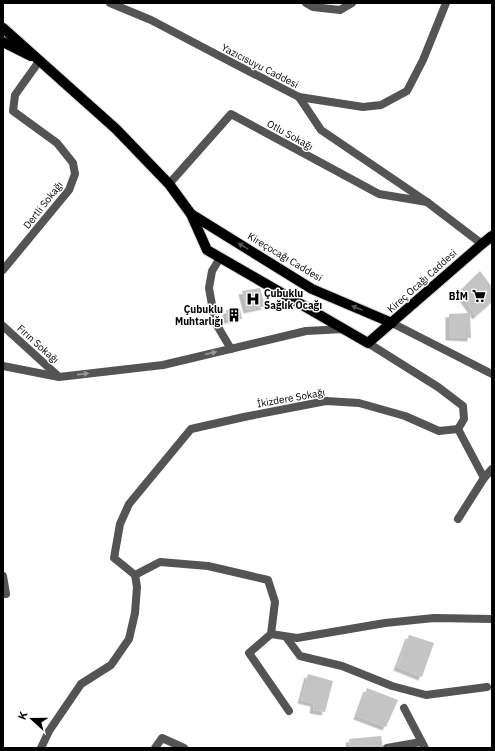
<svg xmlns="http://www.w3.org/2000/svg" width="495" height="751" viewBox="0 0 495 751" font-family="'IBM Plex Sans',sans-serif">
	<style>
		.building { fill: #c4c4c4; filter: url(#shadow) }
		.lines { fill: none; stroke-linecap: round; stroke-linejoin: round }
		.primary-casing { stroke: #dbdbdb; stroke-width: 12 }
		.minor { stroke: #545454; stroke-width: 8 }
		.tertiary { stroke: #545454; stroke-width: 8 }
		.primary { stroke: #000; stroke-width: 10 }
		.oneway { fill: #595959 }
		.oneway2 { fill: #989898 }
		.labels { text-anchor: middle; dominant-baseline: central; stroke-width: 3; stroke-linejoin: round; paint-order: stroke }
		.street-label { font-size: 10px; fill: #000; stroke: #fff }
		.poi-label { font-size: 10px; font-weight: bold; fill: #000; stroke: #fff; text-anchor: end }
	</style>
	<defs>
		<filter id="shadow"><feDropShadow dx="-3.5" dy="3.5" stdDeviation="0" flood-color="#0004"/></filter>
	</defs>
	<rect width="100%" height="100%" fill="#fff"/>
	<g class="building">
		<polygon points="480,271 492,287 492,302 476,316 459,292"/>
		<polygon points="260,288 265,306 247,310 242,291"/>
		<polygon points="240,309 242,319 227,320 226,310"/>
		<polygon points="470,313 471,338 449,337 449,314"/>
		<polygon points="409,635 434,643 422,677 397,667"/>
		<polygon points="308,674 333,681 325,712 313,710 314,703 301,700"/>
		<polygon points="367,688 398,700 386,727 357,716"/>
		<polygon points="381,736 383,748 350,748 349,739"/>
	</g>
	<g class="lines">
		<g class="primary-casing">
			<g id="primary">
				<polyline points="3,28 116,129 169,184 191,214 207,250 368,343 482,244 492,236"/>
				<polyline points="3,42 31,56"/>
				<polyline points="191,214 312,289 392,323"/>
			</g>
		</g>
		<g class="minor">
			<polyline points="110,3 151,20 229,61 299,97 363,107 381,105 407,91 423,60 446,3"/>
			<polyline points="306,3 313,7 340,10 352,3"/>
			<polyline points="299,97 321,130 427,202 482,244"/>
			<polyline points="169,184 231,114 379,194 427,202"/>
			<polyline points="220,258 212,271 209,288 215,322 231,349"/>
			<polyline points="3,270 69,190 75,174 73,163 57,143 13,111 15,95 40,60"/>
			<polyline points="392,323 492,374"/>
			<polyline points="3,326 58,376"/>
			<polyline points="3,366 59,377 163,365 306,331 344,329"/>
			<polyline points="458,429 484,478"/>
			<polyline points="458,519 484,478 492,469"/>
			<polyline points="135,575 160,562 208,566 268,580 275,602 271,634 297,638 385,623 434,618 492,619"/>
			<polyline points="271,634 249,653 289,711"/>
			<polyline points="286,637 300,656 342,666 392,686 426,695 487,687"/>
			<polyline points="404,708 425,748"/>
			<polyline points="155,748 162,738 184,748"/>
			<polyline points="387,748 421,742"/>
		</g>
		<g class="tertiary">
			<polyline points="3,576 6,594 3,594"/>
			<polyline points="41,748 49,731 81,684 111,665 129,639 135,613 137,587 135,575 114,558 120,524 129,504 191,429 244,417 326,401 359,403 405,416 439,431 458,429 464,419 463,406 438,387 368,343"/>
		</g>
		<use href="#primary" class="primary"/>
	</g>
	<defs><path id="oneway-solid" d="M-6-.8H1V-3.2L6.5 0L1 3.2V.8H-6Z"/></defs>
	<g class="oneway">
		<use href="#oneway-solid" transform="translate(243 246) rotate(-149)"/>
		<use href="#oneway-solid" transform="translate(357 308) rotate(-157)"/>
	</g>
	<g class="oneway2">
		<use href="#oneway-solid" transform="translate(211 353) rotate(-13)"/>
		<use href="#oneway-solid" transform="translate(83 374) rotate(-6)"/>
	</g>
	<defs>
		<g id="supermarket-bare" transform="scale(1.08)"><path d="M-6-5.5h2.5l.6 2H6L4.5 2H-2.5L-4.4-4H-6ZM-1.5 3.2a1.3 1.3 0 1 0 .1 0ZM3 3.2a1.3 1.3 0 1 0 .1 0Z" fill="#000" stroke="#fff" stroke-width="2.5" paint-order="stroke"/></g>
		<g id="hospital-bare" transform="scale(1.08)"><path d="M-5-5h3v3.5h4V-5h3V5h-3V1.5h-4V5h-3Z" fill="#000" stroke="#fff" stroke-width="2.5" paint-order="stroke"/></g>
		<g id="building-bare" transform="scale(1.08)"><path d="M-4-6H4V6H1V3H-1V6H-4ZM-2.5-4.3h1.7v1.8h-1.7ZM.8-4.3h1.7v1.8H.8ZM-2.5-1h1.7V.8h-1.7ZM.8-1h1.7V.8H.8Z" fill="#000" stroke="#fff" stroke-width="2.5" paint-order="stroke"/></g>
	</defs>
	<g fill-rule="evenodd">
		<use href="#supermarket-bare" x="479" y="296"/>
		<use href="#hospital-bare" x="253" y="299"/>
		<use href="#building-bare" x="234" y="315"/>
	</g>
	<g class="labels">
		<g class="street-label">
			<text transform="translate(260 66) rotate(27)">Yazıcısuyu Caddesi</text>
			<text transform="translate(290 135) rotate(29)">Otlu Sokağı</text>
			<text transform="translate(43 205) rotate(-52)">Dertli Sokağı</text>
			<text transform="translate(285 257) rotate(31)">Kireçocağı Caddesi</text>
			<text transform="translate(422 281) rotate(-42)">Kireç Ocağı Caddesi</text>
			<text transform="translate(38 344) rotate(42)">Fırın Sokağı</text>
			<text transform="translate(291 398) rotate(-10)">İkizdere Sokağı</text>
		</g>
		<g class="poi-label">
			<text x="264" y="293" text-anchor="start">Çubuklu<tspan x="264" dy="12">Sağlık Ocağı</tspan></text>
			<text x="468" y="296">BİM</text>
			<text x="223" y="309">Çubuklu<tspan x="223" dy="12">Muhtarlığı</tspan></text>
		</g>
	</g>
	<rect width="495" height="751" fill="none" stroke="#000000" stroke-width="8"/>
	<g transform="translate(32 719) rotate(291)" stroke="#ffffff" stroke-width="3" paint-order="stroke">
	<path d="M0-3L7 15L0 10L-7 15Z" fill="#000000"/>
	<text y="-6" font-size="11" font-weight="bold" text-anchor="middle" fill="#000000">K</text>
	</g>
</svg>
